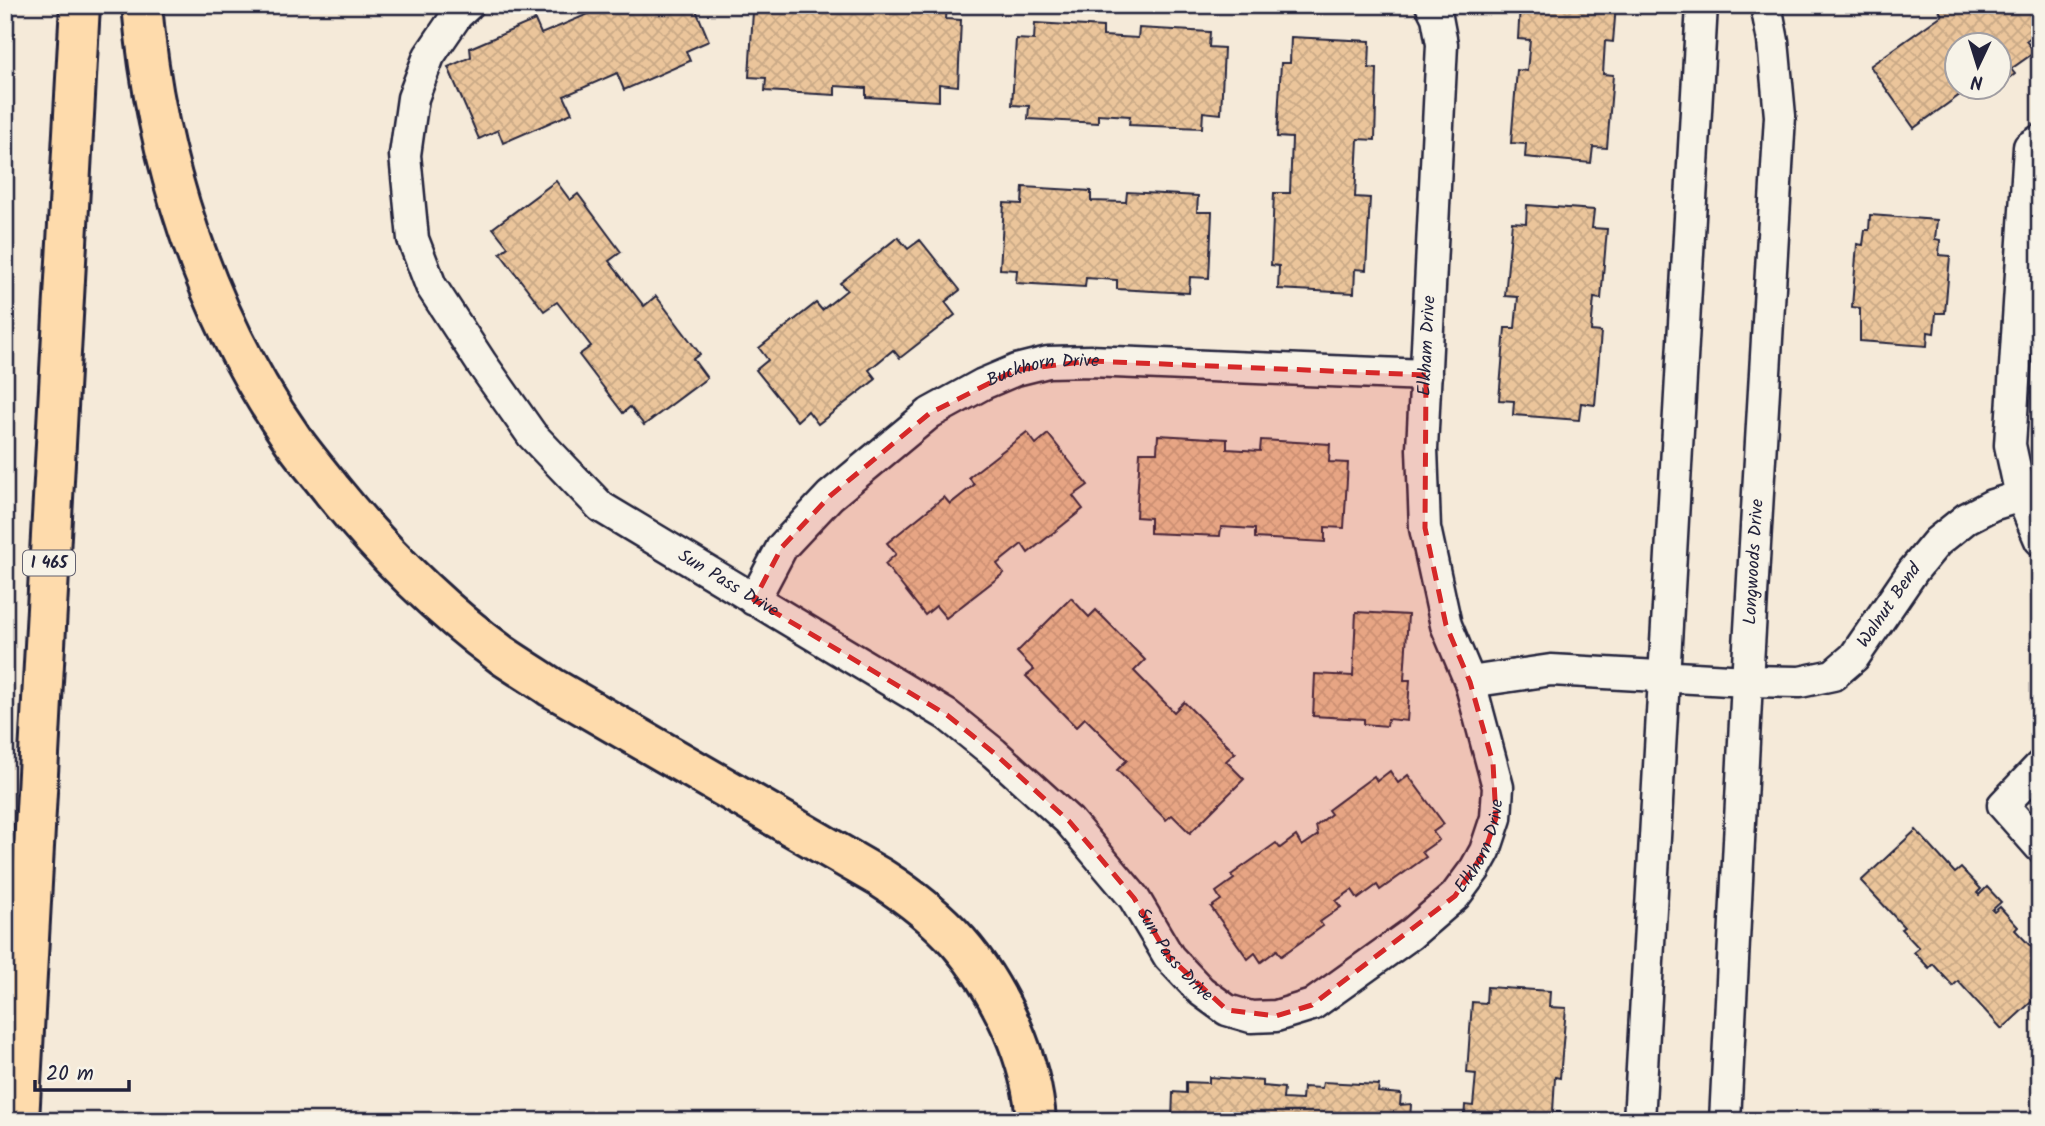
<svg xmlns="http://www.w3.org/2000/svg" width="2045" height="1126" viewBox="0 0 2045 1126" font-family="Kalam,sans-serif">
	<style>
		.building { fill: url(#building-cross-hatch); stroke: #22223b; stroke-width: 2 }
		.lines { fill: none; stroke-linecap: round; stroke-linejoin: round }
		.minor-casing { stroke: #22223b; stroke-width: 35 }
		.motorway-casing { stroke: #22223b; stroke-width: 44 }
		.minor { stroke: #f7f3e8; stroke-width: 30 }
		.motorway { stroke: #fedbac; stroke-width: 38 }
		.marked { fill: #d62828; fill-opacity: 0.2; stroke: #d62828; stroke-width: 5; stroke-dasharray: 14 9; stroke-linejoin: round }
		.labels { text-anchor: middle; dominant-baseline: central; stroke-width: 5; stroke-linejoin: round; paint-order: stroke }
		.shield { fill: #f7f3e8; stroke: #62616f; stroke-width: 2 }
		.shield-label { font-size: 16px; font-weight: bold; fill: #22223b }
		.street-label { font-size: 18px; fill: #22223b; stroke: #f7f3e8 }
	</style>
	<defs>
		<pattern id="building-cross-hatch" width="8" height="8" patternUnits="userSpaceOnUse" patternTransform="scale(1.75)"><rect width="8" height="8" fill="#ebc59b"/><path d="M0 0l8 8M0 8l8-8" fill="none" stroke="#c9a986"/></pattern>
	</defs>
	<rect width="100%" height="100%" fill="#f5ead9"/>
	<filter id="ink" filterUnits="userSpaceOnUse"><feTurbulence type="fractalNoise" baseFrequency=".0143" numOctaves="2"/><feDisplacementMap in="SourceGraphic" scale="14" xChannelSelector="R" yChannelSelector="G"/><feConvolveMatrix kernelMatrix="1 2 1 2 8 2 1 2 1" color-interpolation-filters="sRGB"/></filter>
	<g filter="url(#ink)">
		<g class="building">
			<polygon points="590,5 694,5 709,41 686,51 690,61 624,90 617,73 564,96 572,113 503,143 498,130 479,139 448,67 471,57 470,48 535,20 541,34 593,12"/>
			<polygon points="772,5 840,5 840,9 875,10 875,5 947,5 946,19 961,20 958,86 939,84 939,101 866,97 866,88 835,86 835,95 765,91 766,78 749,77 753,11 771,12"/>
			<polygon points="1520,5 1616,5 1613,42 1605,41 1603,74 1613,75 1607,148 1593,147 1591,163 1525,157 1526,144 1511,143 1517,70 1527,71 1530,40 1518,39"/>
			<polygon points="1940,5 2040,5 2040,31 2026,41 2035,52 2011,69 2015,74 2000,85 2000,46 1958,46 1958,88 1985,88 1969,99 1964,92 1914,128 1870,66 1942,15 1937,7"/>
			<polygon points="1035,23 1103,27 1103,36 1138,38 1139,28 1210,32 1209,47 1224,48 1221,114 1203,112 1202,128 1129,125 1130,116 1098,114 1098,123 1028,119 1029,106 1012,105 1016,39 1034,40"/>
			<polygon points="1291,37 1370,41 1369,68 1377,69 1375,140 1358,139 1355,197 1370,198 1366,270 1355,269 1354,293 1278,289 1279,266 1271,265 1274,193 1290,193 1292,138 1277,137 1281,63 1290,63"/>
			<polygon points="556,181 570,200 578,194 621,252 609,261 644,306 656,296 700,354 693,359 707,378 644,425 630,407 623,413 579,355 591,346 557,302 544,311 500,253 508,247 493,228"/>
			<polygon points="1023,187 1091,191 1091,201 1126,202 1127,192 1198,196 1197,212 1212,212 1209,278 1190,277 1189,293 1117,289 1117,280 1086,278 1085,287 1016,283 1017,270 1000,269 1004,203 1022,204"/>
			<polygon points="1527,205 1594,210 1592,228 1607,229 1601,299 1594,298 1591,331 1601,332 1595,405 1581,403 1579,420 1513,415 1514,401 1499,400 1505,328 1515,328 1518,297 1505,296 1512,222 1526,223"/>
			<polygon points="1870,215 1937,220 1935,239 1940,240 1939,255 1950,256 1945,313 1936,313 1934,333 1928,332 1927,346 1860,341 1860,308 1852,307 1857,244 1863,245 1865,230 1869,230"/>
			<polygon points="898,237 908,249 920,240 960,290 945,302 955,315 900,358 893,350 869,370 876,379 818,424 808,411 797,421 756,370 768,360 759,348 816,303 822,310 847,290 840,283"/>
			<polygon points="1027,432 1036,444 1048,434 1088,485 1073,496 1083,509 1028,553 1022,544 997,564 1004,573 946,618 936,606 925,615 885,564 896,554 887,543 944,497 950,504 974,485 969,477"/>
			<polygon points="1158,435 1227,439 1227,449 1260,451 1261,440 1330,444 1329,462 1348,463 1344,528 1325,527 1325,542 1255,538 1255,529 1221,527 1220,536 1150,533 1150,518 1136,517 1140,452 1157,452"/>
			<polygon points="1071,598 1089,617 1096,610 1145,660 1134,671 1174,712 1184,702 1235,753 1226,761 1244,779 1190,833 1172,815 1166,820 1117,770 1127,760 1085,718 1076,727 1026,676 1034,670 1017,652"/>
			<polygon points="1356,612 1408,615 1404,680 1410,680 1407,721 1388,719 1387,726 1364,724 1364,719 1313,716 1315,674 1353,676"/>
			<polygon points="1390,771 1398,783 1408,775 1444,824 1433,832 1439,840 1422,852 1426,857 1380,890 1377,885 1358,899 1352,890 1336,901 1341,907 1320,922 1323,926 1281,956 1277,950 1261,962 1255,953 1248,959 1211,907 1221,900 1216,892 1234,879 1231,875 1276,843 1280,848 1296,836 1302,846 1318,835 1316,826 1331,814 1328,810 1374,776 1377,781"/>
			<polygon points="1916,830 1955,873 1961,868 1981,889 1977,893 1979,895 1987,887 2001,902 1992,910 1994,912 2000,907 2018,927 2015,930 2040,956 2040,994 2002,1029 1958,981 1953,986 1933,964 1929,968 1914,952 1919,948 1901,929 1904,927 1861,881"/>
			<polygon points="1487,987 1550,991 1549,1007 1566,1008 1560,1078 1555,1077 1553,1112 1561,1112 1560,1121 1464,1121 1465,1105 1473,1106 1476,1074 1467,1073 1472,1002 1486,1003"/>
			<polygon points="1209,1077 1263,1081 1263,1086 1284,1088 1283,1099 1302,1100 1303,1087 1322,1088 1323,1082 1379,1085 1378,1092 1401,1094 1400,1105 1411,1104 1410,1121 1172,1121 1173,1092 1186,1093 1186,1082 1209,1083"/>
		</g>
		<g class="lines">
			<g class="minor-casing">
				<g id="minor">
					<path id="s1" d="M468,5L457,15L429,56L413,98L405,155L413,239L431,286L482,364L532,435L601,507L947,715L994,753L1069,821L1134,898L1169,957L1201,991L1227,1010L1251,1017L1276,1016L1312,1005L1411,934L1455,896L1475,869L1485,851L1496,818L1498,787L1470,682L1446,625L1425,528L1422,449L1442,44L1437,17L1431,5"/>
					<polyline points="2040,140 2029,147 2010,445 2021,496 2040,540"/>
					<path id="s2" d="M754,600L782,547L830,496L930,413L983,384L1016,370L1048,362L1090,361L1426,375"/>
					<path id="s3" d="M1470,682L1551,670L1747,681L1800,682L1833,675L1854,657L1913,571L1937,542L1967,518L1992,505L2021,496"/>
					<polyline points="2040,766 2003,805 2040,847"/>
					<polyline points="1639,1121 1702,5"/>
					<path id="s4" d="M1725,1121L1747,681L1780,116L1773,41L1766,5"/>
				</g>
			</g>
			<g class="motorway-casing">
				<g id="motorway">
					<path d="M142,5C155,158 204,313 293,440C305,457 319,473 332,490C381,551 438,608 502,655C518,666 535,676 551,687L881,878C945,919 981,959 1012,1028C1025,1058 1034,1088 1036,1121"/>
					<polyline points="19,1121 80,5"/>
				</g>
			</g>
			<use href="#minor" class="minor"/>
			<use href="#motorway" class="motorway"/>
		</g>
	</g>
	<path class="marked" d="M1090,361L1426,375L1425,528L1446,625L1470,682L1493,763L1496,818L1485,851L1455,896L1312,1005L1276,1016L1227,1010L1169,957L1134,898L1069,821L994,753L947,715L754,600L782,547L830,496L930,413L1016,370Z"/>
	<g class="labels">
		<rect class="shield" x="23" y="550.5" width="52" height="25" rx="5"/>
		<g class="shield-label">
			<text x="49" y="563">I 465</text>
		</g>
		<g class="street-label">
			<text stroke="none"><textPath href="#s1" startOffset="2235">Elkham Drive</textPath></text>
			<text stroke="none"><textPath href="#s2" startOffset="383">Buckhorn Drive</textPath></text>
			<text stroke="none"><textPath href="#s4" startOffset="560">Longwoods Drive</textPath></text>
			<text stroke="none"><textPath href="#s1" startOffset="730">Sun Pass Drive</textPath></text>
			<text stroke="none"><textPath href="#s3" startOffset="455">Walnut Bend</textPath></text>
			<text stroke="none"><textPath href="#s1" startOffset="1720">Elkhorn Drive</textPath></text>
			<text stroke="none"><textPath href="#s1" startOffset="1318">Sun Pass Drive</textPath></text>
		</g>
	</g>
	<rect width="2045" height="1126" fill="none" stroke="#f7f3e8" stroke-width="28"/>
	<rect x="14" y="14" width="2017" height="1098" fill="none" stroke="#22223b" stroke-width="2.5" filter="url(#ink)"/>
	<g transform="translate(1978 66) rotate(184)"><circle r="33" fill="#f7f3e8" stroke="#a29fa3" stroke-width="2"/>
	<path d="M0-5L12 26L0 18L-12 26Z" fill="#22223b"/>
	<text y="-10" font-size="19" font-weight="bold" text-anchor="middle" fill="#22223b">N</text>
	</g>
	<path d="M35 1080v10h94v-10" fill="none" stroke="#22223b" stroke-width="3.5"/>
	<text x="46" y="1080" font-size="21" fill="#22223b" stroke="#f7f3e8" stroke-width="5" paint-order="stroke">20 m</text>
</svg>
